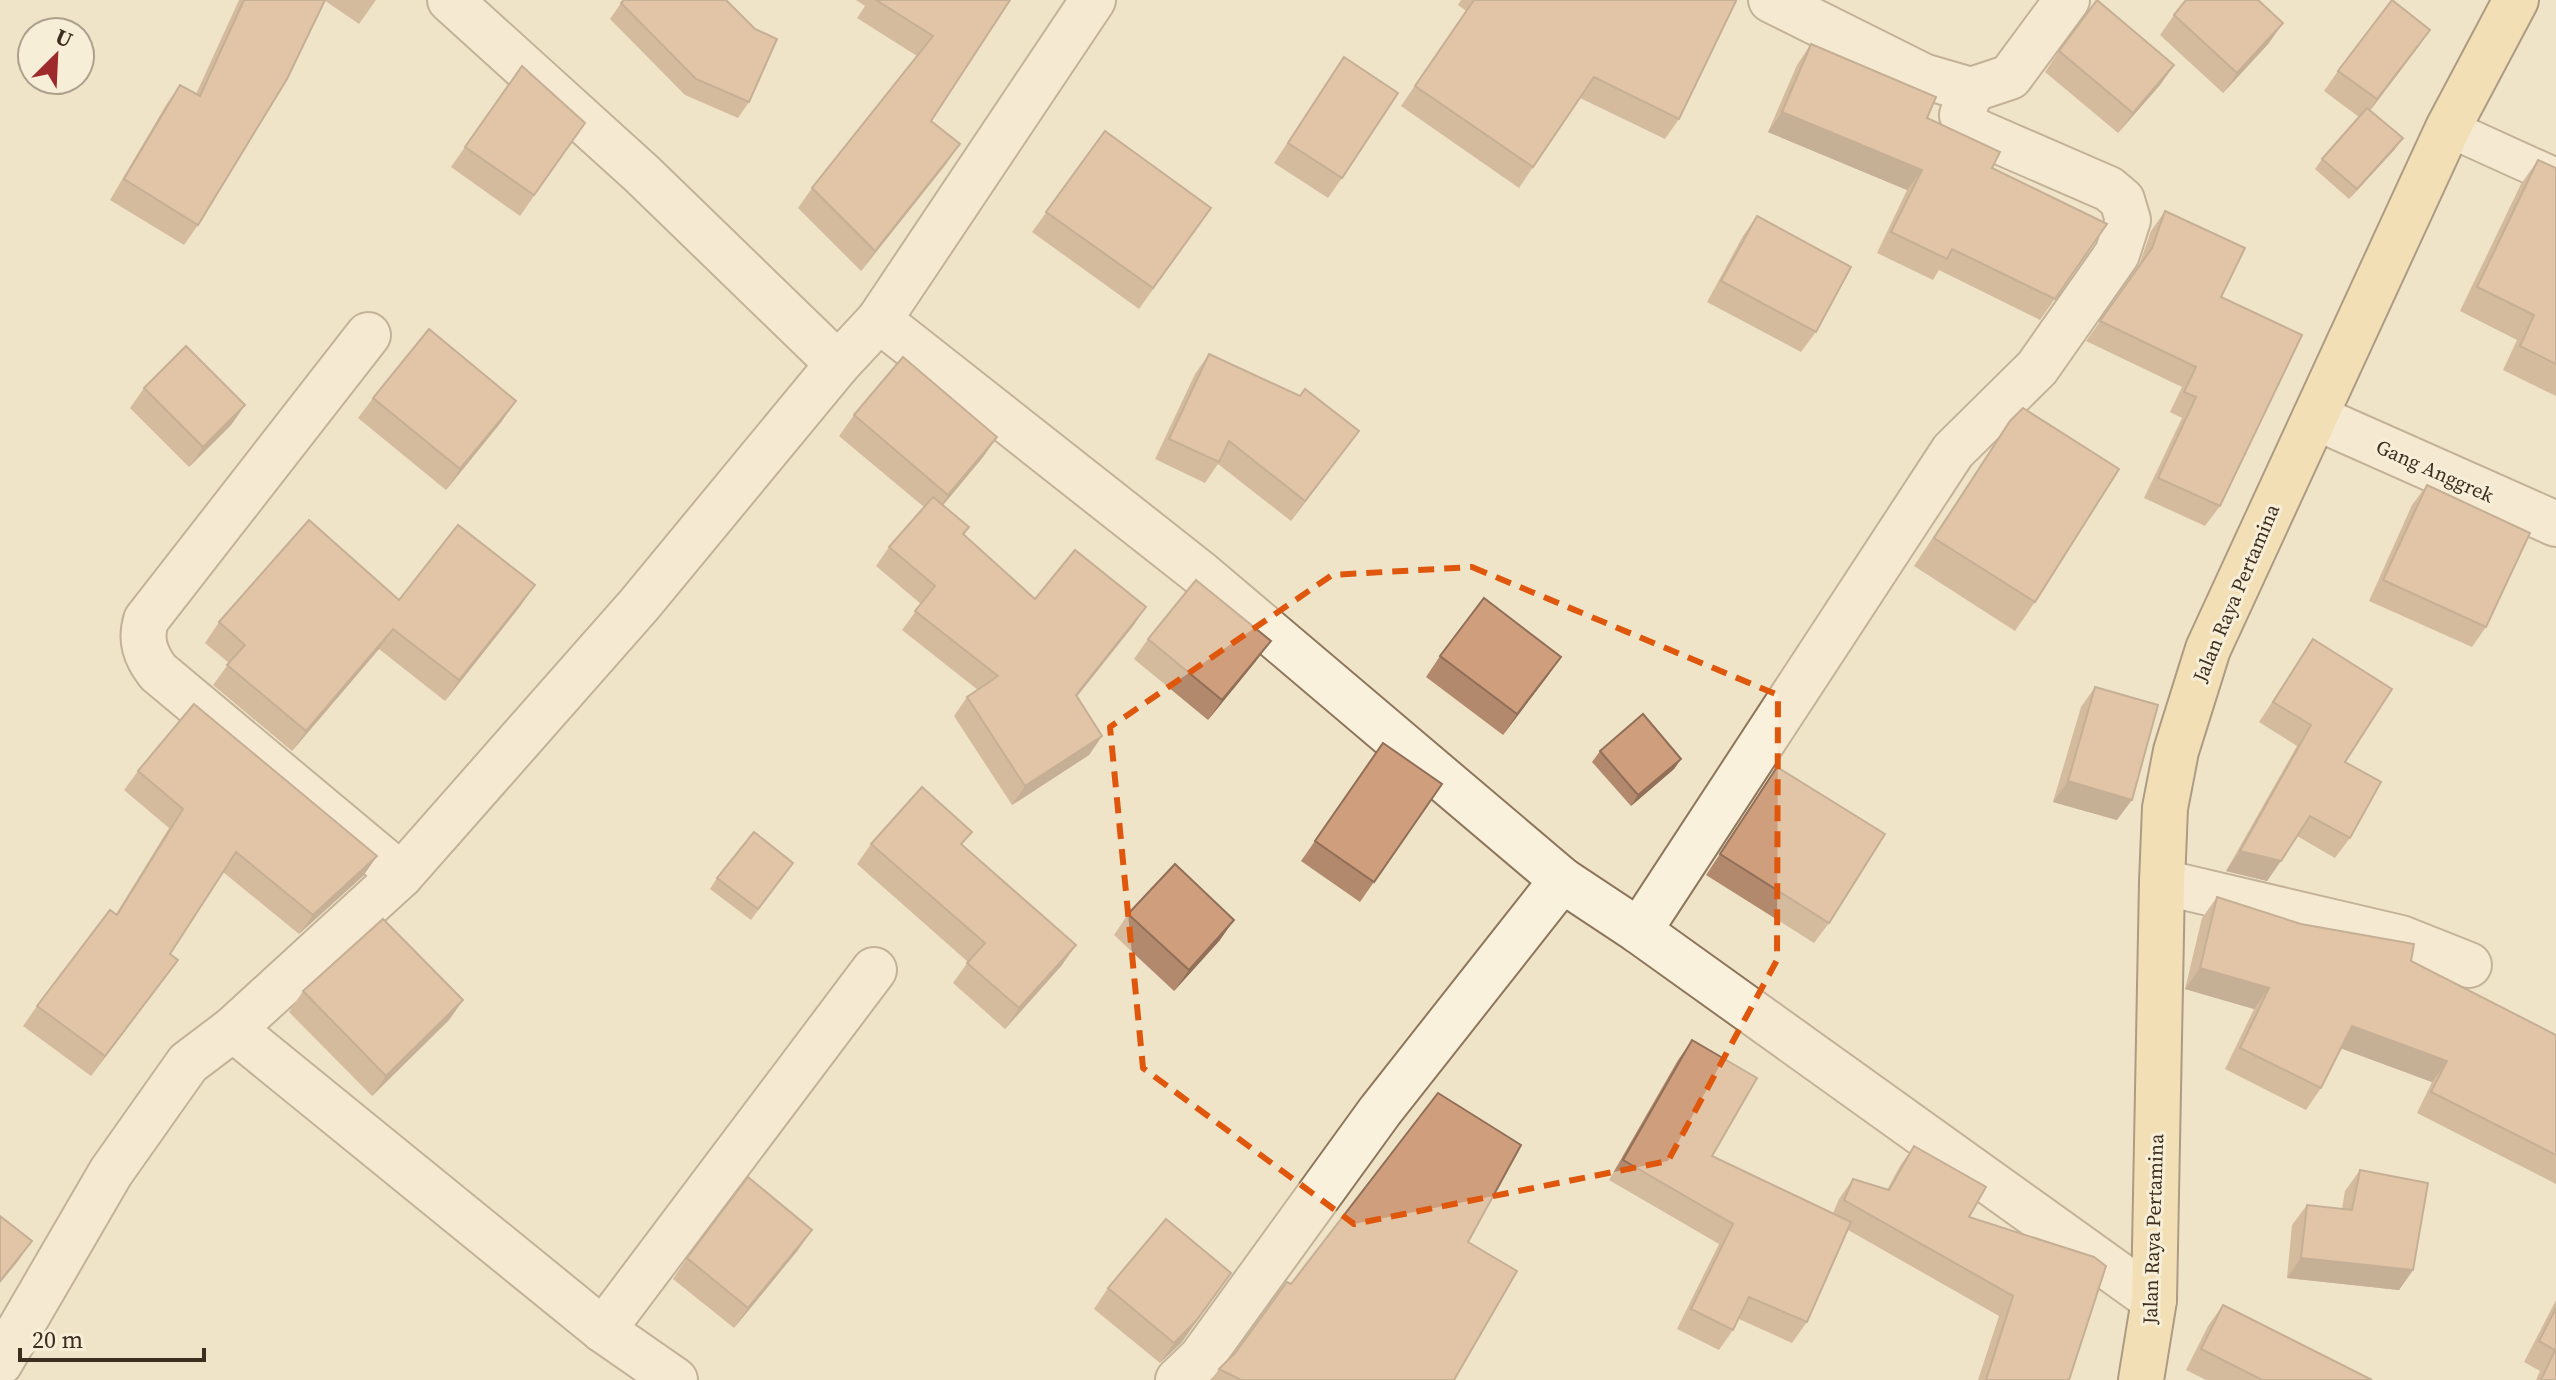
<svg xmlns="http://www.w3.org/2000/svg" width="2556" height="1380" viewBox="0 0 2556 1380" font-family="'Source Serif 4',serif">
	<style>
		.lines { fill: none; stroke-linecap: round; stroke-linejoin: round }
		.lane-casing { stroke: #8d765c; stroke-width: 40 }
		.street-casing { stroke: #8d765c; stroke-width: 48 }
		.primary-casing { stroke: #5b4430; stroke-width: 48 }
		.lane { stroke: #faf1dc; stroke-width: 36 }
		.street { stroke: #faf1dc; stroke-width: 44 }
		.primary { stroke: #f3d9a0; stroke-width: 44 }
		.wall { fill: #b2896c }
		.shaded-wall { fill: #916f58 }
		.building { fill: #cf9f7d; stroke: #916f58; stroke-width: 2 }
		.marked { fill: none; stroke: #df570d; stroke-width: 6; stroke-dasharray: 16 10; stroke-linejoin: round }
		.labels { text-anchor: middle; dominant-baseline: central; stroke-width: 6; stroke-linejoin: round; paint-order: stroke }
		.street-label { font-size: 20px; fill: #3d2e20; stroke: #f7eed8 }
	</style>
	<rect width="100%" height="100%" fill="#f0e4c8"/>
	<g class="lines">
		<g class="lane-casing">
			<polyline id="lane" points="2448,128 2556,177"/>
		</g>
		<g class="street-casing">
			<g id="street">
				<polyline points="450,0 642,174 838,364"/>
				<polyline points="1771,0 1923,76 1971,90 2010,77 2067,0"/>
				<polyline points="879,320 1200,573 1562,880 1639,931 2154,1300"/>
				<path d="M368,335L146,620C140,640 145,655 158,672L401,875"/>
				<polyline points="2315,417 2556,524"/>
				<polyline points="2162,882 2401,938 2469,965"/>
				<polyline points="1639,931 1953,451 2037,368 2117,254 2128,220 2122,200 2109,189 1971,129 1962,115 1971,90"/>
				<polyline points="233,1029 603,1330 675,1380"/>
				<polyline points="603,1330 874,970"/>
				<polyline points="0,1363 111,1172 188,1063 233,1029 401,875 639,605 838,364 879,320 1093,0"/>
				<polyline points="1178,1380 1201,1358 1380,1111 1562,880"/>
			</g>
		</g>
		<g class="primary-casing">
			<polyline id="primary" points="2141,1380 2154,1300 2162,882 2165,808 2176,751 2208,649 2448,128 2516,0"/>
		</g>
		<use href="#lane" class="lane"/>
		<use href="#street" class="street"/>
		<use href="#primary" class="primary"/>
	</g>
	<g class="wall">
		<polygon points="239,0 376,0 359,24 324,0 198,225 184,245 110,200 166,105 180,85 196,94"/>
		<polygon points="856,0 1010,0 931,121 946,164 861,271 798,208 812,188 917,56 857,18 865,6"/>
		<polygon points="1461,0 1734,0 1679,119 1665,139 1580,98 1519,188 1401,106 1466,11 1458,5"/>
		<polygon points="621,3 749,102 738,118 685,95 610,19"/>
		<polygon points="2174,15 2269,43 2223,93 2160,35"/>
		<polygon points="2430,30 2370,110 2395,149 2349,199 2315,169 2322,159 2359,117 2324,91 2338,71"/>
		<polygon points="1811,44 1927,118 1992,168 2107,224 2040,320 1939,270 1933,280 1877,253 1907,190 1768,132 1797,65"/>
		<polygon points="2059,51 2174,65 2160,85 2118,133 2045,72"/>
		<polygon points="1344,57 1342,178 1328,198 1274,163"/>
		<polygon points="522,66 585,123 520,216 451,167"/>
		<polygon points="1105,131 1211,208 1139,309 1032,232"/>
		<polygon points="2538,160 2556,168 2556,396 2503,370 2517,340 2460,311 2521,184"/>
		<polygon points="2165,211 2221,297 2220,506 2205,526 2144,498 2182,418 2170,412 2182,387 2086,341 2138,268 2151,231"/>
		<polygon points="1757,216 1816,332 1801,352 1707,302 1743,236"/>
		<polygon points="1209,354 1359,431 1291,521 1218,464 1205,483 1155,459 1195,374"/>
		<polygon points="144,388 245,405 231,425 189,467 130,408"/>
		<polygon points="373,398 502,421 446,490 358,418"/>
		<polygon points="854,415 997,437 983,457 943,505 964,535 1035,599 1146,607 1133,626 1077,696 1102,736 1089,755 1012,805 954,716 967,697 978,690 902,630 921,604 876,566 889,547 924,507 839,436"/>
		<polygon points="2010,421 2035,602 2015,631 1914,566"/>
		<polygon points="2427,485 2486,627 2472,647 2369,601 2412,505"/>
		<polygon points="399,600 521,605 445,701 379,649 292,751 213,685 229,663 205,643 219,622"/>
		<polygon points="1148,639 1256,661 1208,720 1134,659"/>
		<polygon points="2313,639 2345,762 2350,838 2335,858 2297,836 2267,881 2226,871 2297,746 2259,722"/>
		<polygon points="1440,656 1561,657 1503,735 1426,677"/>
		<polygon points="2095,687 2117,820 2053,802 2081,707"/>
		<polygon points="1383,743 1442,784 1360,902 1301,861"/>
		<polygon points="1600,751 1681,759 1674,769 1631,806 1592,762"/>
		<polygon points="1777,767 1829,923 1814,943 1706,875"/>
		<polygon points="138,771 377,856 363,876 299,934 223,872 170,954 178,960 91,1076 23,1026 37,1006 116,914 169,828 124,790"/>
		<polygon points="871,844 962,846 1062,965 1005,1029 953,983 968,962 857,864"/>
		<polygon points="793,863 751,920 710,889 717,878"/>
		<polygon points="2217,897 2411,961 2556,1035 2556,1184 2417,1113 2432,1082 2341,1048 2321,1088 2306,1110 2225,1069 2254,1009 2185,989 2202,918"/>
		<polygon points="1128,914 1220,940 1174,991 1114,935"/>
		<polygon points="303,991 463,1000 449,1020 372,1096 289,1012"/>
		<polygon points="1692,1040 1712,1156 1833,1213 1839,1199 1853,1179 1887,1190 1900,1166 1914,1146 1969,1217 2069,1380 1978,1380 1999,1316 1848,1230 1807,1322 1792,1343 1739,1319 1733,1330 1719,1350 1677,1329 1719,1244 1609,1180 1678,1060"/>
		<polygon points="2360,1170 2413,1270 2399,1290 2287,1278 2292,1225 2307,1205 2342,1209 2345,1191"/>
		<polygon points="1468,1242 1454,1380 1211,1380 1219,1369 1235,1353 1291,1284"/>
		<polygon points="798,1250 734,1328 673,1279 687,1258"/>
		<polygon points="1108,1288 1182,1342 1160,1363 1094,1309"/>
		<polygon points="2556,1300 2556,1380 2536,1380 2540,1371 2524,1362"/>
		<polygon points="2223,1305 2372,1380 2206,1380 2186,1370 2208,1326"/>
	</g>
	<g class="shaded-wall">
		<polygon points="2283,23 2269,43 2223,93 2237,73"/>
		<polygon points="2430,30 2416,50 2363,120 2377,99"/>
		<polygon points="2174,65 2160,85 2118,133 2133,113"/>
		<polygon points="1782,112 1922,170 1907,190 1768,132"/>
		<polygon points="2403,138 2395,149 2349,199 2357,189"/>
		<polygon points="960,144 946,164 861,271 875,251"/>
		<polygon points="516,401 502,421 446,490 460,469"/>
		<polygon points="245,405 231,425 189,467 203,447"/>
		<polygon points="1359,431 1344,451 1291,521 1305,501"/>
		<polygon points="997,437 983,457 934,516 948,495"/>
		<polygon points="535,585 521,605 445,701 459,680"/>
		<polygon points="1146,607 1133,626 1063,714 1076,695"/>
		<polygon points="393,629 379,649 292,751 306,731"/>
		<polygon points="1271,641 1256,661 1208,720 1222,700"/>
		<polygon points="1561,657 1547,677 1503,735 1517,714"/>
		<polygon points="1102,736 1089,755 1012,805 1025,786"/>
		<polygon points="1681,759 1674,769 1631,806 1638,795"/>
		<polygon points="2068,781 2132,800 2117,820 2053,802"/>
		<polygon points="2240,851 2281,861 2267,881 2226,871"/>
		<polygon points="377,856 363,876 299,934 313,915"/>
		<polygon points="1234,920 1220,940 1174,991 1189,970"/>
		<polygon points="1076,945 1062,965 1005,1029 1019,1008"/>
		<polygon points="178,960 164,979 91,1076 105,1056"/>
		<polygon points="2200,968 2269,988 2254,1009 2185,989"/>
		<polygon points="463,1000 449,1020 372,1096 386,1076"/>
		<polygon points="2352,1026 2447,1061 2432,1082 2337,1047"/>
		<polygon points="812,1230 798,1250 734,1328 748,1308"/>
		<polygon points="32,1241 18,1261 0,1283 0,1281"/>
		<polygon points="2301,1258 2413,1270 2399,1290 2287,1278"/>
		<polygon points="1231,1273 1182,1342 1160,1363 1174,1343"/>
	</g>
	<g class="building">
		<polygon points="244,0 325,0 287,79 198,225 124,179 180,85 200,96"/>
		<polygon points="624,0 726,0 755,29 777,39 749,102 696,79 621,3"/>
		<polygon points="876,0 1010,0 931,121 960,144 875,251 812,188 933,36"/>
		<polygon points="1474,0 1734,0 1736,1 1679,119 1594,77 1533,167 1415,86"/>
		<polygon points="2097,0 2174,65 2133,113 2059,51"/>
		<polygon points="2186,0 2258,0 2283,23 2237,73 2174,15"/>
		<polygon points="2392,0 2430,30 2377,99 2338,71"/>
		<polygon points="1811,44 1936,97 1927,118 2000,152 1992,168 2107,224 2055,299 1952,249 1947,259 1891,232 1922,170 1782,112"/>
		<polygon points="1344,57 1398,93 1342,178 1288,143"/>
		<polygon points="522,66 585,123 534,195 465,147"/>
		<polygon points="2367,108 2403,138 2357,189 2322,159"/>
		<polygon points="1105,131 1211,208 1153,288 1046,212"/>
		<polygon points="2538,160 2556,168 2556,364 2520,346 2534,315 2477,287"/>
		<polygon points="2165,211 2245,248 2221,297 2302,335 2220,506 2158,478 2196,397 2184,392 2196,367 2100,321 2152,248"/>
		<polygon points="1757,216 1851,267 1816,332 1721,281"/>
		<polygon points="429,329 516,401 460,469 373,398"/>
		<polygon points="186,346 245,405 203,447 144,388"/>
		<polygon points="1209,354 1300,396 1305,389 1359,431 1305,501 1229,441 1219,462 1169,439"/>
		<polygon points="903,357 997,437 948,495 854,415"/>
		<polygon points="2023,408 2119,469 2035,602 1934,538 2010,421"/>
		<polygon points="2427,485 2530,533 2486,627 2383,580"/>
		<polygon points="933,497 969,527 963,534 1035,599 1075,550 1146,607 1076,695 1102,736 1025,786 967,697 998,676 915,611 935,586 889,547"/>
		<polygon points="309,520 399,600 458,525 535,585 459,680 393,629 306,731 227,665 245,645 219,622"/>
		<polygon points="1196,580 1271,641 1222,700 1148,639"/>
		<polygon points="1484,598 1561,657 1517,714 1440,656"/>
		<polygon points="2313,639 2392,689 2345,762 2381,782 2350,838 2310,816 2281,861 2240,851 2311,725 2273,702"/>
		<polygon points="2095,687 2158,705 2132,800 2068,781"/>
		<polygon points="194,704 377,856 313,915 236,852 170,954 178,960 105,1056 37,1006 110,910 117,915 183,809 138,771"/>
		<polygon points="1643,714 1681,759 1638,795 1600,751"/>
		<polygon points="1383,743 1442,784 1374,882 1315,841"/>
		<polygon points="1777,767 1885,834 1829,923 1720,854"/>
		<polygon points="922,787 972,832 961,844 1076,945 1019,1008 967,963 985,943 871,844"/>
		<polygon points="754,832 793,863 758,909 717,878"/>
		<polygon points="1175,864 1234,920 1189,970 1128,914"/>
		<polygon points="2217,897 2301,924 2414,944 2411,961 2556,1035 2556,1155 2431,1092 2447,1061 2352,1026 2321,1088 2240,1048 2269,988 2200,968"/>
		<polygon points="383,919 463,1000 386,1076 303,991"/>
		<polygon points="1692,1040 1757,1078 1712,1156 1851,1222 1807,1322 1749,1297 1733,1330 1691,1309 1733,1224 1623,1160"/>
		<polygon points="1438,1093 1521,1145 1468,1242 1517,1271 1454,1380 1241,1380 1219,1369 1235,1353 1287,1282 1291,1284"/>
		<polygon points="1914,1146 1986,1187 1969,1217 2094,1257 2106,1266 2069,1380 1986,1380 2013,1296 1844,1200 1853,1179 1889,1190"/>
		<polygon points="2360,1170 2428,1183 2413,1270 2301,1258 2307,1205 2352,1210"/>
		<polygon points="748,1177 812,1230 748,1308 687,1258"/>
		<polygon points="0,1216 32,1241 0,1281"/>
		<polygon points="1166,1219 1231,1273 1196,1321 1174,1343 1108,1288"/>
		<polygon points="2223,1305 2372,1380 2262,1380 2201,1349"/>
		<polygon points="2556,1308 2556,1380 2541,1380 2555,1350 2539,1341"/>
	</g>
	<path d="M0 0H2556V1380H0ZM1472,567L1778,695L1777,960L1668,1161L1354,1224L1143,1068L1110,727L1332,575Z" fill="#f0e4c8" fill-opacity=".55" fill-rule="evenodd"/>
	<path class="marked" d="M1472,567L1778,695L1777,960L1668,1161L1354,1224L1143,1068L1110,727L1332,575Z"/>
	<g class="labels">
		<g class="street-label">
			<text transform="translate(2435 471) rotate(24)">Gang Anggrek</text>
			<text transform="translate(2236 593) rotate(-67)">Jalan Raya Pertamina</text>
			<text transform="translate(2153 1229) rotate(-88)">Jalan Raya Pertamina</text>
		</g>
	</g>
	<g transform="translate(56 56) rotate(24)"><circle r="38" fill="#f7eed8" stroke="#ada18e" stroke-width="2"/>
	<path d="M0-6L14 30L0 20L-14 30Z" fill="#9e2a2b"/>
	<text y="-12" font-size="22" font-weight="bold" text-anchor="middle" fill="#3d2e20">U</text>
	</g>
	<path d="M20 1348v12h184v-12" fill="none" stroke="#3d2e20" stroke-width="4"/>
	<text x="32" y="1348" font-size="24" fill="#3d2e20" stroke="#f7eed8" stroke-width="6" paint-order="stroke">20 m</text>
</svg>
